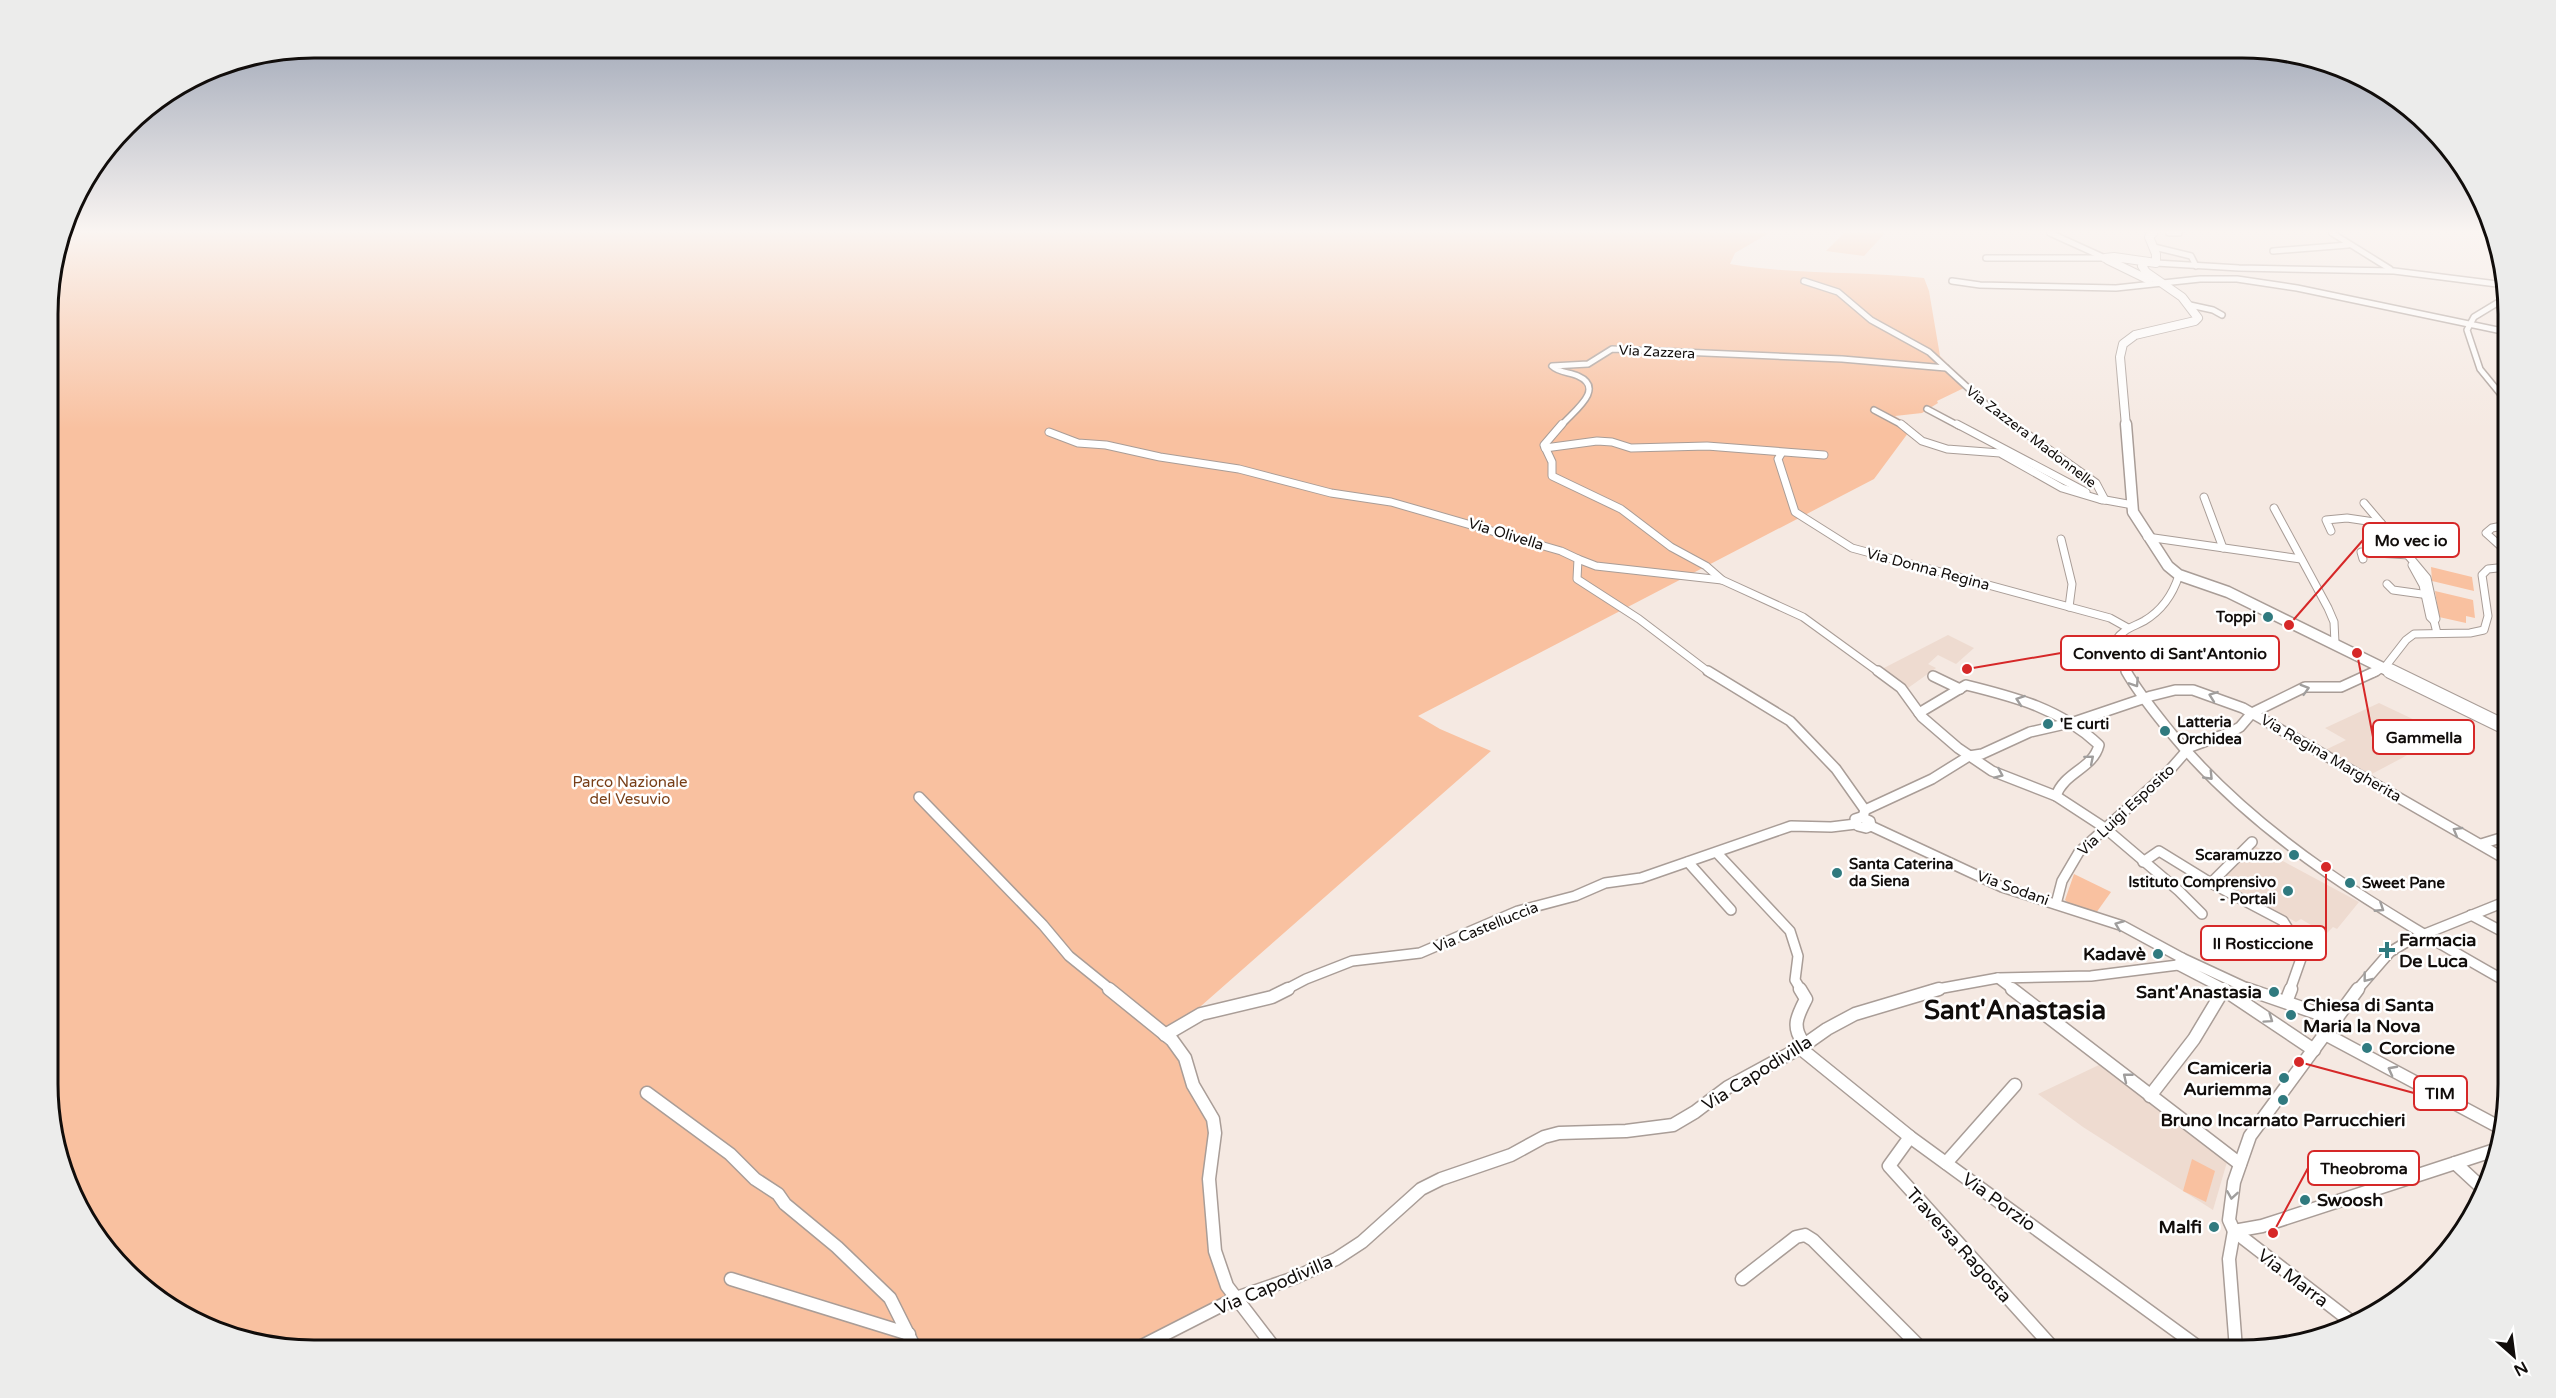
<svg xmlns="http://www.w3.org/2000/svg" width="2556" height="1398" viewBox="0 0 2556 1398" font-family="'Varela Round',sans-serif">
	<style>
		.built { fill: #eedbd0 }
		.green { fill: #f9c1a0 }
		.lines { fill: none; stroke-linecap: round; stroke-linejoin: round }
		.street-far3-casing { stroke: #a99d97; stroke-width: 8 }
		.street-far2-casing { stroke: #a99d97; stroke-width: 9 }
		.street-far1-casing { stroke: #a99d97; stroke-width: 12 }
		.street-casing { stroke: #a99d97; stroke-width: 15 }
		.secondary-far2-casing { stroke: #a99d97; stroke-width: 10 }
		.secondary-far1-casing { stroke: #a99d97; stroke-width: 13 }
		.secondary-casing { stroke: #a99d97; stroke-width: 16 }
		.street-far3 { stroke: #fff; stroke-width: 5 }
		.street-far2 { stroke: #fff; stroke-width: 7 }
		.street-far1 { stroke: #fff; stroke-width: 9 }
		.street { stroke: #fff; stroke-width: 12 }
		.secondary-far2 { stroke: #fff; stroke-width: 8 }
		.secondary-far1 { stroke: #fff; stroke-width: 10 }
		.secondary { stroke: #fff; stroke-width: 14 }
		.rail-casing { stroke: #302b28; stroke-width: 3 }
		.rail { stroke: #fff; stroke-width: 1.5; stroke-dasharray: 4.5; stroke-linecap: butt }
		.oneway { stroke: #a09e9d }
		.poi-dot { fill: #307a7f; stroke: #fff; stroke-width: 2 }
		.labels { text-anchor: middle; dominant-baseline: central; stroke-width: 5; stroke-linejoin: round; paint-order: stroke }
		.far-street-label { font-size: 14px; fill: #110d0b; stroke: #fff }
		.street-label { font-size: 15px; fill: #110d0b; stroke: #fff }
		.poi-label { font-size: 15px; font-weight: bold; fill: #110d0b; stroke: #fff; text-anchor: start }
		.park-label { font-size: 15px; fill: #783f18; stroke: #fff }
		.near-poi-label { font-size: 18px; font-weight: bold; fill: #110d0b; stroke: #fff; text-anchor: start }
		.near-street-label { font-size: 18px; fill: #110d0b; stroke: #fff }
		.near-district-label { font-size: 26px; font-weight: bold; fill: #110d0b; stroke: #fff }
		.rim { fill: none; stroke: #110d0b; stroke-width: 3 }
		.leader { fill: none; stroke: #d62828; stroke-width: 2 }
		.callout-dot { fill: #d62828; stroke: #fff; stroke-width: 2 }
		.callout { fill: #fff; stroke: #d62828; stroke-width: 2 }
		.callout-label { font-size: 16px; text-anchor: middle; font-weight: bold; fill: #110d0b }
	</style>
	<rect width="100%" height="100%" fill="#f5e9e2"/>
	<g class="built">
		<polygon points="1948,635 1974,648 1956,664 1938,655 1928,664 1936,668 1908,688 1882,669"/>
		<polygon points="2379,703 2440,732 2425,740 2428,742 2402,758 2368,776 2323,751 2346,740 2325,728"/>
		<polygon points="2253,845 2359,902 2337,929 2333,927 2326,934 2301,919 2296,922 2217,879"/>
		<polygon points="2101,1064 2225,1158 2227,1162 2213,1210 2083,1127 2038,1094"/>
	</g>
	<g class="green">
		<path d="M64,233H1769L1735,253L1730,264C1795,275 1860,271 1924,278L1929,291L1940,356L1968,386L1937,401L1938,403L1922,413L1895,416L1906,423L1911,429L1874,479L1418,716L1440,729L1491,751L1176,1028L1174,1035L1208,1119L1216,1160L1215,1191L1220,1247L1234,1305L1142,1350H314L245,1341L182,1314L93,1231L50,1118V280Z"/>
		<polygon points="1844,233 1885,233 1864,256 1826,251"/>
		<polygon points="2431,567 2472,577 2474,591 2432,581"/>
		<polygon points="2435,591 2473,600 2475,618 2466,616 2466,623 2439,617"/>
		<polygon points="2074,874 2111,892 2096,913 2070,905 2065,900"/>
		<polygon points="2192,1159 2215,1171 2206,1202 2183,1191"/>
	</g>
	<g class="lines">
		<g class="street-far3-casing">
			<g id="street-far3">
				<polyline points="2050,233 2105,258"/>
				<polyline points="2169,233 2179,233"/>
				<polyline points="2332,233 2390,269"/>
				<polyline points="2154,247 2191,256 2196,266"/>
				<polyline points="2273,251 2348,245"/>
				<polyline points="1986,258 2105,258"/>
				<polyline points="2156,263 2239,268 2394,271 2505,285"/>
				<polyline points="1804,281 1838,292 1871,320 1929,352 1990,408 2015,426"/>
				<polyline points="1952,281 1980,285 2116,288 2200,279 2237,279 2297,288 2507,332"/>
				<polyline points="2507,297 2474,317 2467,330 2480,369 2507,402"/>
				<polyline points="2190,305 2213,310 2222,315"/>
				<polyline points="1927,409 1959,426"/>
				<polyline points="1874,410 1904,426"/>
				<path d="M1561,426C1571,413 1607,389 1578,376C1570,372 1559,373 1552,366L1588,364L1612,349L1842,359L1946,368"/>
			</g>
		</g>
		<g class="street-far2-casing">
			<g id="street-far2">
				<polyline points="1562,424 1544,445 1552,462 1552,476 1621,509 1671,547 1706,566 1722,580"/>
				<polyline points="1901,424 1922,441 1947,449 2000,453 2062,488 2102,500"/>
				<polyline points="1957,424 2086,492"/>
				<polyline points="2013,424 2096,483 2105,500"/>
				<polyline points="1049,432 1078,443 1106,445 1160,457 1239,469 1331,493 1391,502 1561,551 1578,559 1577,579 1639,619 1710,673"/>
				<polyline points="1545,448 1597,441 1612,442 1631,448 1707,446 1824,455"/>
				<polyline points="1781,454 1778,459 1795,512 1852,548 2110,618 2128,628"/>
				<polyline points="2204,497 2223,548"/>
				<polyline points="2100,499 2133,505"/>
				<polyline points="2364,503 2381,523"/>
				<polyline points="2274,508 2328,608 2334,622 2335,643 2333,644"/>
				<polyline points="2507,525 2492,528 2486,533 2507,552"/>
				<polyline points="2331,531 2326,520 2347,518 2381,523 2427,578 2436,619 2434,621"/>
				<polyline points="2147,537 2301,559"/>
				<polyline points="2061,539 2072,584 2069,607"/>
				<polyline points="1578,559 1596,566 1722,580 1803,617 1880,673"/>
				<polyline points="2363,559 2361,552 2409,555"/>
				<polyline points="2412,565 2423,585 2430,617 2434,621 2437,633"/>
				<polyline points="2387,584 2393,590 2429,595"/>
				<path d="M2127,673L2116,640C2123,629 2133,627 2144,621C2161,611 2173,594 2179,575"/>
				<polyline points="2373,673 2385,667 2406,640 2414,634 2470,633 2484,630 2488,616 2482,575 2488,569 2507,567"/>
			</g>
		</g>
		<g class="street-far1-casing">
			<g id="street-far1">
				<polyline points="1708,671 1790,721 1836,769 1865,810"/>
				<polyline points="1878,671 1901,688 1922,717 1958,748 1992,771 2056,796 2105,828 2179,891 2202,914"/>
				<path d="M2126,671C2139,694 2156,714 2172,734C2262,843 2386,913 2507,982"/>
				<polyline points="1933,676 1960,689"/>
				<path d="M1919,713L1966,685C2015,697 2061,709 2099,745C2093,769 2064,772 2056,796"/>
				<polyline points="919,797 1043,925 1069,956 1111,990"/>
				<polygon points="1861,817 1870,821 1871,826 1866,828 1858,826 1855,819"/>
				<polyline points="1863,817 1865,810 1932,779 1969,756 1982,754 2030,732 2074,722 2151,696 2175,690 2193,690 2243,708 2507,860"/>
				<polyline points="1871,826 2002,887 2123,926 2182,958"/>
				<polyline points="2481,844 2507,836"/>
				<polyline points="1717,853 1790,931 1798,956 1795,980 1801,990"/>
				<polyline points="1688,862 1731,910"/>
				<polyline points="2143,862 2159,851 2211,883 2283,921 2303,953 2290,990"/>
				<polyline points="2211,883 2252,842"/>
				<polyline points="2056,904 2062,881 2079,852 2168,772 2190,747 2231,732 2240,727 2252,713 2305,687 2341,687 2376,671"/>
				<polyline points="2471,915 2507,934"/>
				<polyline points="1998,978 2014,990"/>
				<polyline points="1285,990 1306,979 1352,961 1420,953 1518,911 1575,896 1605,883 1641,878 1791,826 1831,827 1856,824"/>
				<polyline points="1932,990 1998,978 2091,976 2178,965"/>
				<polyline points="2226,990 2178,965 2182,958 2251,990"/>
				<polyline points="2357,990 2390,952 2410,940 2507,901"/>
			</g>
		</g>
		<g class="street-casing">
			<g id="street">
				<polyline points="1109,989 1172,1040 1185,1058 1193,1085 1213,1119 1215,1133 1209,1179 1215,1251 1227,1286 1276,1350"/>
				<path d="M1800,989L1806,999C1798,1015 1791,1026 1803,1042L1800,1048L1910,1137L2201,1349"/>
				<polyline points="2012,989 2240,1164"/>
				<polyline points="2223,989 2314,1050"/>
				<polyline points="2247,989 2337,1020"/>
				<polyline points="2286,1002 2291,989"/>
				<polyline points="2325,1034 2499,1127"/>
				<polyline points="1165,1035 1201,1014 1272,997 1288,989"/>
				<polyline points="647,1093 730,1154 755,1179 778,1194 785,1204 837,1247 890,1298 916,1350"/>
				<polyline points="2150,1096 2194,1039 2224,989"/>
				<polyline points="1910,1137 1889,1166 2055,1350"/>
				<polyline points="1946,1163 2015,1085"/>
				<polyline points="2455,1163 2481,1187"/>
				<polyline points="2234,1231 2262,1226 2492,1151"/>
				<polyline points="2234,1231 2229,1259 2236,1349"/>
				<polyline points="731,1279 909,1334"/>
				<polyline points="1742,1279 1796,1237 1805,1235 1813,1240 1923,1350"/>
				<polyline points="2353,1323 2234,1231 2229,1220 2234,1182 2250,1136 2358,989"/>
				<polyline points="1134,1350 1236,1298 1294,1278 1336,1259 1362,1242 1421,1189 1441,1179 1511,1155 1544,1137 1559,1133 1626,1131 1673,1125 1695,1112 1728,1087 1800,1048 1827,1029 1855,1014 1939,989"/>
			</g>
		</g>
		<g class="secondary-far2-casing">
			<g id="secondary-far2">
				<polyline points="2105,258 2114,257 2156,263 2156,254 2149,237 2153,233"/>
				<polyline points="2108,260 2149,280"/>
				<polyline points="2126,426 2120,357 2123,344 2135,335 2195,321 2198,318 2182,297 2146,272 2142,266 2146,262"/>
			</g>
		</g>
		<g class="secondary-far1-casing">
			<polyline id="secondary-far1" points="2126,424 2133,512 2168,566 2179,575 2228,592 2393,673"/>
		</g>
		<g class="secondary-casing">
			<polyline id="secondary" points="2390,671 2507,728"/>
		</g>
		<use href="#street-far3" class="street-far3"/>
		<use href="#street-far2" class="street-far2"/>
		<use href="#street-far1" class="street-far1"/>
		<use href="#street" class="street"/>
		<use href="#secondary-far2" class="secondary-far2"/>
		<use href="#secondary-far1" class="secondary-far1"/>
		<use href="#secondary" class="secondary"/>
		<g class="rail-casing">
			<polyline id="rail" points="2483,233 2497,246"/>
		</g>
		<use href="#rail" class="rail"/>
	</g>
	<defs><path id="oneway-chevron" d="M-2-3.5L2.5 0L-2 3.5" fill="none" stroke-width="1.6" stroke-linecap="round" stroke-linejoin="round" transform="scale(1.5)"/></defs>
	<g class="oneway">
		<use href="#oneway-chevron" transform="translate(2135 683) rotate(57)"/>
		<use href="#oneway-chevron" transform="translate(2305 689) rotate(-16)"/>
		<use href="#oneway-chevron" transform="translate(2213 696) rotate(-160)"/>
		<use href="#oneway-chevron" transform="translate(2020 700) rotate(-161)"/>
		<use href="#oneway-chevron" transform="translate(2090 759) rotate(-40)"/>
		<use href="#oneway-chevron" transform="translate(1999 774) rotate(24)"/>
		<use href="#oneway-chevron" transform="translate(2209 776) rotate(46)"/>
		<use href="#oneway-chevron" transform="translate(2457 831) rotate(-150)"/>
		<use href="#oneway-chevron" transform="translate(2380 908) rotate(33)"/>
		<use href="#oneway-chevron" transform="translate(2119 925) rotate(-158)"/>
		<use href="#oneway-chevron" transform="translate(2367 978) rotate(128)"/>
		<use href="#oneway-chevron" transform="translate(2269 1019) rotate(35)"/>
		<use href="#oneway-chevron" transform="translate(2392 1070) rotate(-152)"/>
		<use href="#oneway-chevron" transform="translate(2127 1077) rotate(-141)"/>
		<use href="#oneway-chevron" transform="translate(2232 1195) rotate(99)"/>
	</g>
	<linearGradient id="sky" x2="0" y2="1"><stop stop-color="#959eb0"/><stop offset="0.54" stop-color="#faf5f2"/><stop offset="1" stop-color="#faf5f2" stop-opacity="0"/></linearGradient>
	<rect width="2556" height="429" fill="url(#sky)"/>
	<g class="poi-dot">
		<circle cx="2268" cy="617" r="6"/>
		<circle cx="2048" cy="724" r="6"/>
		<circle cx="2165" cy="731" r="6"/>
		<circle cx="2294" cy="855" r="6"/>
		<circle cx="1837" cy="873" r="6"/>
		<circle cx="2350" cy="883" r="6"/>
		<circle cx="2288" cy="891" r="6"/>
		<path d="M2384 941h6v6h6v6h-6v6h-6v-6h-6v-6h6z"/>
		<circle cx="2158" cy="954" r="6"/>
		<circle cx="2274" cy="992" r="6"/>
		<circle cx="2291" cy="1015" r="6"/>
		<circle cx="2367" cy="1048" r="6"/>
		<circle cx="2284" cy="1078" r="6"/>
		<circle cx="2283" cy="1100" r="6"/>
		<circle cx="2305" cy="1200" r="6"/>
		<circle cx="2214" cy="1227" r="6"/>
	</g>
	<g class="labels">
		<g class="far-street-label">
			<text transform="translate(1657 352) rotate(3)">Via Zazzera</text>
			<text transform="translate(2031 437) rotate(37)">Via Zazzera Madonnelle</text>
		</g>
		<g class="street-label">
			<text transform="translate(1506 534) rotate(17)">Via Olivella</text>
			<text transform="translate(1928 569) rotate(15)">Via Donna Regina</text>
			<text transform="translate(2331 758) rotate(30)">Via Regina Margherita</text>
			<text transform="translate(2126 810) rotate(-43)">Via Luigi Esposito</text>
			<text transform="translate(2013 888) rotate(20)">Via Sodani</text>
			<text transform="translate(1486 927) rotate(-22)">Via Castelluccia</text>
		</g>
		<g class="poi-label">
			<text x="2256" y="617" text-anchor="end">Toppi</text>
			<text x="2177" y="722">Latteria<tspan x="2177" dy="17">Orchidea</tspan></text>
			<text x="2060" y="724">'E curti</text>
			<text x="2282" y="855" text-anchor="end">Scaramuzzo</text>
			<text x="1849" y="864">Santa Caterina<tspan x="1849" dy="17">da Siena</tspan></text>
			<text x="2276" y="882" text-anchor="end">Istituto Comprensivo<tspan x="2276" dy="17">- Portali</tspan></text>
			<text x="2362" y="883">Sweet Pane</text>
		</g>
		<g class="park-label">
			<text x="630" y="782">Parco Nazionale<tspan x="630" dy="17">del Vesuvio</tspan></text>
		</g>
		<g class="near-poi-label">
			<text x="2399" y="940">Farmacia<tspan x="2399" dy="21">De Luca</tspan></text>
			<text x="2146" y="954" text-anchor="end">Kadavè</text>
			<text x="2262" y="992" text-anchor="end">Sant'Anastasia</text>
			<text x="2303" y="1005">Chiesa di Santa<tspan x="2303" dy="21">Maria la Nova</tspan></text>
			<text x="2379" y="1048">Corcione</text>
			<text x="2272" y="1068" text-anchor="end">Camiceria<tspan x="2272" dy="21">Auriemma</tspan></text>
			<text x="2283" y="1120" text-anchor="middle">Bruno Incarnato Parrucchieri</text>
			<text x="2317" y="1200">Swoosh</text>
			<text x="2202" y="1227" text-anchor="end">Malfi</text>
		</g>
		<g class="near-street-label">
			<text transform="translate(1757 1073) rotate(-32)">Via Capodivilla</text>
			<text transform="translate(1999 1202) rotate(36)">Via Porzio</text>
			<text transform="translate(1959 1245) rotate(48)">Traversa Ragosta</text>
			<text transform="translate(2293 1278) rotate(37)">Via Marra</text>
			<text transform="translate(1274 1285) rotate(-23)">Via Capodivilla</text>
		</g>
		<g class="near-district-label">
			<text x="2015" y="1010">Sant'Anastasia</text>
		</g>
	</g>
	<path d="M0 0H2556V1398H0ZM314 58H2242A256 256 0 0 1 2498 314V1084A256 256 0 0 1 2242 1340H314A256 256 0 0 1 58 1084V314A256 256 0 0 1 314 58Z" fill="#ececeb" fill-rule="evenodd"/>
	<path class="rim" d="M314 58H2242A256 256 0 0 1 2498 314V1084A256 256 0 0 1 2242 1340H314A256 256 0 0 1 58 1084V314A256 256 0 0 1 314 58Z"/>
	<path class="leader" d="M2289 625L2363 540M1967 669L2061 653M2357 653L2373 737M2326 867L2326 943M2299 1062L2414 1093M2273 1233L2308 1168"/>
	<g class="callout-dot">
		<circle cx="2289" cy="625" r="6"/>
		<circle cx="1967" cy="669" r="6"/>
		<circle cx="2357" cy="653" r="6"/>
		<circle cx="2326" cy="867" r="6"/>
		<circle cx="2299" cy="1062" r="6"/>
		<circle cx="2273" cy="1233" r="6"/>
	</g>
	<g class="callout">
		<rect x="2363" y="523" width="96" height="34" rx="6"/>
		<rect x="2061" y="636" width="218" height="34" rx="6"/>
		<rect x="2373" y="720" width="101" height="34" rx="6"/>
		<rect x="2201" y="926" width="125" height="34" rx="6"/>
		<rect x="2414" y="1076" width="53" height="34" rx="6"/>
		<rect x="2308" y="1151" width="111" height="34" rx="6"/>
	</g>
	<g class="callout-label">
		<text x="2411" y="546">Mo vec io</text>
		<text x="2170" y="659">Convento di Sant'Antonio</text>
		<text x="2424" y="743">Gammella</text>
		<text x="2263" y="949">Il Rosticcione</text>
		<text x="2440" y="1099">TIM</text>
		<text x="2364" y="1174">Theobroma</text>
	</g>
	<g transform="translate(2514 1356) rotate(152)" stroke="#ffffff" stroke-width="4.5" paint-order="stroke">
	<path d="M0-4.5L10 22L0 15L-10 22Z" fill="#110d0b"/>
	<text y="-9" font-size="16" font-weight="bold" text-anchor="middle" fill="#110d0b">N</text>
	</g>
</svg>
